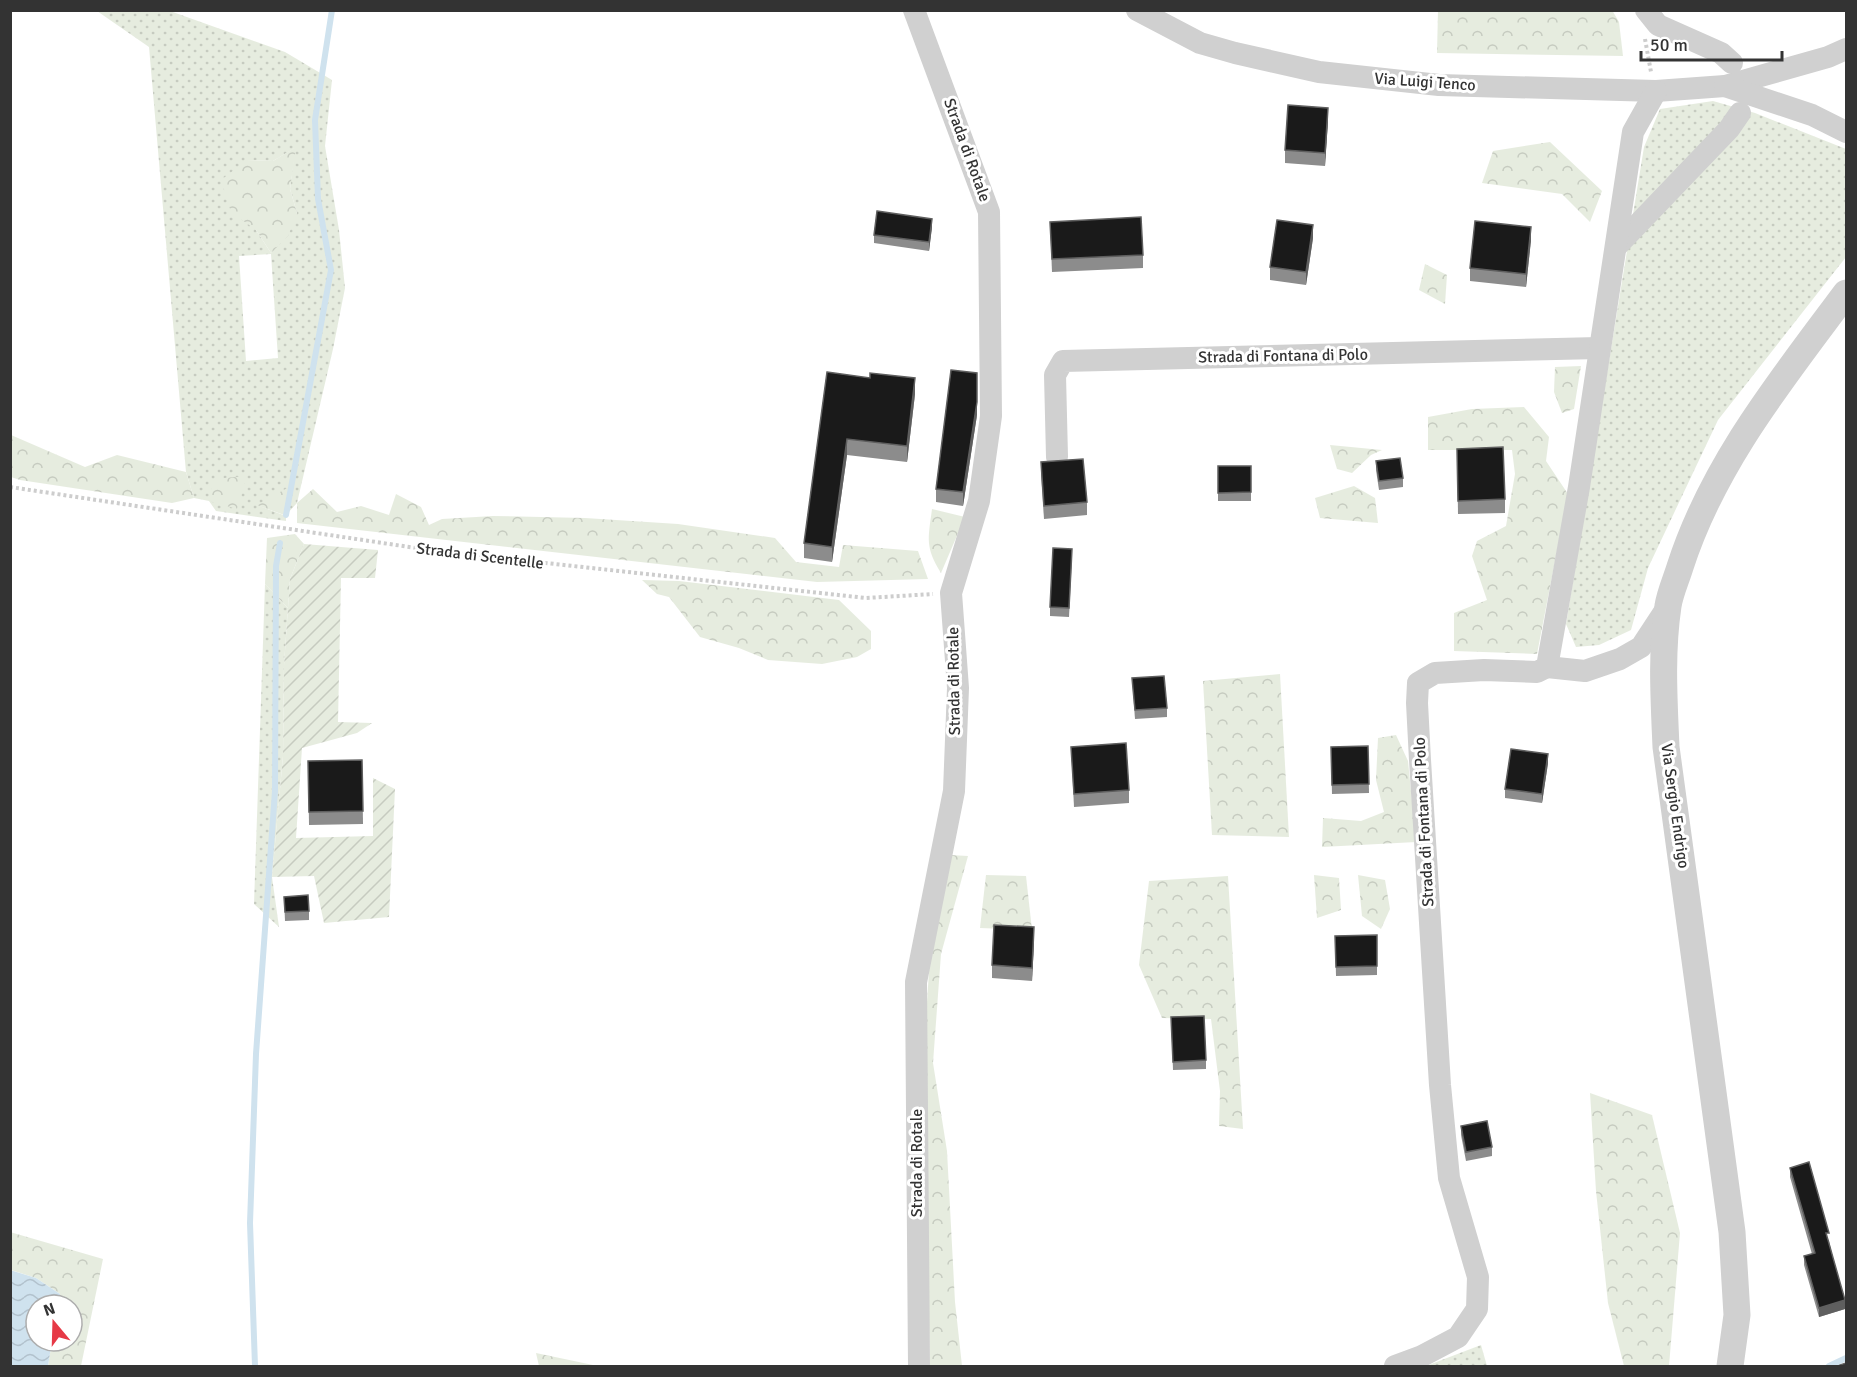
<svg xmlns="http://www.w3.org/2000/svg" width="1857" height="1377" viewBox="0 0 1857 1377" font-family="Signika,sans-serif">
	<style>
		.grass { fill: url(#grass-dots); fill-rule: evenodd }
		.forest { fill: url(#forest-crowns) }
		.garden { fill: url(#garden-furrows) }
		.water { fill: url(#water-waves) }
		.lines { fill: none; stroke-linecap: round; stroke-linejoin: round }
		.stream { stroke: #cfe2ee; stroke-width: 6 }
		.path { stroke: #cdcdcd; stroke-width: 4; stroke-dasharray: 3 3; stroke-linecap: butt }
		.minor { stroke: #d0d0d0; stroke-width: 22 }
		.tertiary { stroke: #d0d0d0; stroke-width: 27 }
		.wall { fill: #8c8c8c }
		.shaded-wall { fill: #5f5f5f }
		.building { fill: #1a1a1a; stroke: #5f5f5f; stroke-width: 1.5 }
		.labels { text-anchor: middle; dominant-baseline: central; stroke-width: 6; stroke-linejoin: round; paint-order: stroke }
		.street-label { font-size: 16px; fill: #333; stroke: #fff }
	</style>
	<defs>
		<pattern id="grass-dots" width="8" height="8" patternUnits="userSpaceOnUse" patternTransform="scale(1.5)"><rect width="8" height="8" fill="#e6ecdf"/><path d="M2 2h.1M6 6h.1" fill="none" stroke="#c6cbc0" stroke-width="1.8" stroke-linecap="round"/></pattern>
		<pattern id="forest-crowns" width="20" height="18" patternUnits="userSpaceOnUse" patternTransform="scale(1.5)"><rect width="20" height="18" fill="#e6ecdf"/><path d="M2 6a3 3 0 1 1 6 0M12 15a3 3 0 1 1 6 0" fill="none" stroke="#c6cbc0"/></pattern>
		<pattern id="garden-furrows" width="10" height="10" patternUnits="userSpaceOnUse" patternTransform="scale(1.5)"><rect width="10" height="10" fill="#e6ecdf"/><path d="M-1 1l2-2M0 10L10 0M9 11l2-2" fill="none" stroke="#c6cbc0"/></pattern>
		<pattern id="water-waves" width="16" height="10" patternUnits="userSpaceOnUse" patternTransform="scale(1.5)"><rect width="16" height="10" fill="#cfe2ee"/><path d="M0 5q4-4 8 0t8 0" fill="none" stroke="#b2c2cd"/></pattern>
	</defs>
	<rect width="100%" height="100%" fill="#fff"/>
	<g class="grass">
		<path d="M97,11H170L285,52L332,80L325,146L339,230L345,288L333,349L297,503L286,515L257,505L286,516V521L216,511L209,501L194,498L186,472L149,47ZM295,148L290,189L297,213L271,253L256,230L247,160L273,161ZM271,254L278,358L246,361L239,256Z"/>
		<polygon points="1713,101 1755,113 1846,149 1846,257 1718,420 1648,568 1631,630 1599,645 1576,647 1566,624 1644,147 1660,109"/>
		<polygon points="265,584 288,608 284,665 283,756 272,877 279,927 254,904"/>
		<polygon points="1481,1345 1487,1366 1426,1366"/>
	</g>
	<g class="forest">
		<polygon points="1612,10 1619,22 1623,56 1437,53 1438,11"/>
		<polygon points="1550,142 1602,191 1590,222 1562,194 1482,183 1493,151"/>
		<polygon points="296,147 290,189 297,213 288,236 271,253 256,230 231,212 221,180 247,160 273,161"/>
		<polygon points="1425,264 1447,275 1445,304 1419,290"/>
		<polygon points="1581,366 1574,409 1562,413 1554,392 1555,367"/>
		<polygon points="1524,407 1549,437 1546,461 1568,494 1537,654 1454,651 1454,613 1487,600 1472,556 1477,541 1506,526 1515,474 1512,450 1428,450 1428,417 1472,409"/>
		<polygon points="11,435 85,467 117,455 186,472 194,498 172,503 20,480 11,477"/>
		<polygon points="1330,445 1382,450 1371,455 1352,473 1337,469"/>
		<polygon points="247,476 237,509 209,501 213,479"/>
		<polygon points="1354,486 1375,498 1378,523 1320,518 1315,498"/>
		<polygon points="289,487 287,516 257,505"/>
		<polygon points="313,489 337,512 361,506 389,515 396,494 421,507 429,525 442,519 493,516 585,518 678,524 775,538 796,562 839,567 843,545 918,551 928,579 817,582 297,523 297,503"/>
		<path d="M932,509L965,517L941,573C925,547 928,539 932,509Z"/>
		<polygon points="295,534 304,544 290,579 288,608 265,584 267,538"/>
		<polygon points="642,580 679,581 839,600 871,631 871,649 857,657 822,664 768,660 739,648 700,637 669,597 657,594"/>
		<polygon points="1280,674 1289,837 1212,835 1203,681"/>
		<polygon points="1396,735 1408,761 1416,842 1322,847 1323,818 1361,821 1384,812 1376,780 1378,738"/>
		<polygon points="950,855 968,856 941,954 933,1063 947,1151 955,1302 962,1366 930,1366 923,1064 930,956"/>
		<polygon points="986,875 1026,876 1032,930 980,928"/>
		<polygon points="1314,875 1339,878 1341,910 1317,918"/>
		<polygon points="1358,875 1385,880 1390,909 1381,929 1362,916"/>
		<polygon points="1228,876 1243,1129 1219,1126 1220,1091 1211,1019 1162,1018 1139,965 1149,881"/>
		<polygon points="1590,1093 1652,1115 1680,1233 1669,1366 1624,1366 1608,1303 1596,1191"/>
		<polygon points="10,1232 103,1259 81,1366 48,1366 52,1341 72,1341 72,1305 58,1305 60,1294 36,1278 11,1270"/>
		<polygon points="536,1353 593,1365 593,1366 539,1366"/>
	</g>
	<polygon class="garden" points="304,544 378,550 375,578 341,578 338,722 372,723 357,733 302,748 296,838 373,836 373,778 395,789 389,917 324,923 314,876 272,877 283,756 284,665 290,579"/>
	<polygon class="water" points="10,1270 36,1278 60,1294 58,1305 36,1305 36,1341 52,1341 48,1366 11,1366"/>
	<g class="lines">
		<g class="stream">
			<polyline points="286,515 331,270 318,199 315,120 332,10"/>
			<polyline points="255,1366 250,1223 256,1054 275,791 276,566 280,543"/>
			<polyline points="1829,1366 1846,1358"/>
		</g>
		<g class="path">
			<polyline points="1645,39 1651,72"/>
			<polyline points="10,487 436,551 866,598 933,594"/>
		</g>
		<g class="minor">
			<polyline points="914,10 989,212 991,416 979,501 951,593 958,688 954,791 916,982 919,1366"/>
			<polyline points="1137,10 1200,43 1235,53 1319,72 1439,85 1656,91 1725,86 1828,57 1846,49"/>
			<polyline points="1646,10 1658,25 1721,53 1732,63"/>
			<polyline points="1725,86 1812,115 1846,132"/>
			<polyline points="1617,246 1729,129 1740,113"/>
			<polyline points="1057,457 1055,375 1063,361 1599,348"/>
			<polyline points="1547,667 1585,671 1620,659 1641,647 1668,606"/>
			<polyline points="1395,1366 1422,1356 1458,1337 1477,1309 1478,1277 1449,1178 1440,1085 1420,760 1417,703 1418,683 1435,673 1484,670 1537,672 1547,667 1579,487 1633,132 1656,91"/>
		</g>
		<path class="tertiary" d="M1730,1366L1737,1315L1732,1232L1666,747C1664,700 1661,653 1668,606C1670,593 1676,580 1680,567C1713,464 1782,379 1846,293"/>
	</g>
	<g class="wall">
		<polygon points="1328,121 1325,166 1285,163 1285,150"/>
		<polygon points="1050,222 1143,255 1143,268 1052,272"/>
		<polygon points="932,227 929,251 874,243 874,235"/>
		<polygon points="1313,238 1306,285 1270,280 1270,267"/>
		<polygon points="1531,240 1526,287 1470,281 1470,268"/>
		<polygon points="827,372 915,394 907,462 847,455 832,562 804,558 804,543"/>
		<polygon points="977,415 963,506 936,502 936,489"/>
		<polygon points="1457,449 1505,499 1505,513 1458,514"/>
		<polygon points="1376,461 1403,478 1403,487 1379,490 1376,470"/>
		<polygon points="1041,462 1087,502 1087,515 1044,519 1041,475"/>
		<rect x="1218" y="466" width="33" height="35"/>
		<polygon points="1072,558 1069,617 1050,616 1050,607"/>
		<polygon points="1132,678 1167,708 1167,717 1135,719"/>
		<polygon points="1368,746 1369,793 1332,794 1331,747"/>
		<polygon points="1071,747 1129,790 1129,803 1074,807"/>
		<polygon points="362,760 363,824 309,825 308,761"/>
		<polygon points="1548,763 1542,803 1505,798 1505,789"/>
		<polygon points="284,897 309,911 309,920 285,921"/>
		<polygon points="1377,935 1377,975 1336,976 1335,936"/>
		<polygon points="1034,941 1032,981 992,978 992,965"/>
		<polygon points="1171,1017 1206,1060 1206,1069 1173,1070"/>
		<polygon points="1461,1126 1492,1147 1492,1156 1466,1161 1461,1135"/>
		<polygon points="1790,1168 1829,1241 1845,1309 1819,1317 1804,1265 1804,1256 1812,1254 1790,1177"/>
	</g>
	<g class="shaded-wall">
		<polygon points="1328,108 1328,121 1325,166 1325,153"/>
		<polygon points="932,219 932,227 929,251 929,242"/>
		<polygon points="1313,225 1313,238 1306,285 1306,272"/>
		<polygon points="1531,227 1531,240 1526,287 1526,274"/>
		<polygon points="915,378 915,394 907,462 907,446"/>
		<polygon points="977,402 977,415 963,506 963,492"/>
		<polygon points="847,439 847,455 832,562 832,547"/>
		<polygon points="1548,754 1548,763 1542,803 1542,794"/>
		<polygon points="1034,927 1034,941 1032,981 1032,968"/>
		<polygon points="1845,1300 1845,1309 1819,1317 1819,1308"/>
	</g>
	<g class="building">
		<polygon points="1288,105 1328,108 1325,153 1285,150"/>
		<polygon points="877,211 932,219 929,242 874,235"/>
		<polygon points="1141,217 1143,255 1052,259 1050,222"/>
		<polygon points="1277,220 1313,225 1306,272 1270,267"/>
		<polygon points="1475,221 1531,227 1526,274 1470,268"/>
		<polygon points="951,370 977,373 977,402 963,492 936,489"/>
		<polygon points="827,372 870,378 870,373 915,378 907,446 847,439 832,547 804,543"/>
		<polygon points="1503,447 1505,499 1458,501 1457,449"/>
		<polygon points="1400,458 1403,478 1379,481 1376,461"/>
		<polygon points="1083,459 1087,502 1044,506 1041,462"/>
		<polygon points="1218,466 1251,466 1251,492 1218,493"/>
		<polygon points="1053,548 1072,549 1069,608 1050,607"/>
		<polygon points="1164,676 1167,708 1135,710 1132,678"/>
		<polygon points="1126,743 1129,790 1074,794 1071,747"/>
		<polygon points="1368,746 1369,784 1332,785 1331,747"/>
		<polygon points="1511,749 1548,754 1542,794 1505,789"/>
		<polygon points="362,760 363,811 309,812 308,761"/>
		<polygon points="308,895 309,911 285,912 284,897"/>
		<polygon points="994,925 1034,927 1032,968 992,965"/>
		<polygon points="1377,935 1377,966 1336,967 1335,936"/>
		<polygon points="1204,1016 1206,1060 1173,1062 1171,1017"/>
		<polygon points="1487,1121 1492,1147 1466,1152 1461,1126"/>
		<polygon points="1809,1162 1829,1233 1826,1233 1845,1300 1819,1308 1804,1256 1815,1253 1790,1168"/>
		<polygon points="1846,1363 1846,1366 1841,1366 1840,1365"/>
	</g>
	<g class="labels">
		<g class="street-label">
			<text transform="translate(1425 82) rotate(4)">Via Luigi Tenco</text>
			<text transform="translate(967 150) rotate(70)">Strada di Rotale</text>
			<text transform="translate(1283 356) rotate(-1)">Strada di Fontana di Polo</text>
			<text transform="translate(480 556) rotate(7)">Strada di Scentelle</text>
			<text transform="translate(954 681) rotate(-91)">Strada di Rotale</text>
			<text transform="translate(1675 806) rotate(82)">Via Sergio Endrigo</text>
			<text transform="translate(1424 822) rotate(-93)">Strada di Fontana di Polo</text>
			<text transform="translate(917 1163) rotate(-90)">Strada di Rotale</text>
		</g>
	</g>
	<rect width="1857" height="1377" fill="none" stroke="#333333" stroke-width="24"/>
	<g transform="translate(54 1323) rotate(341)"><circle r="28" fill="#ffffff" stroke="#adadad" stroke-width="1.5"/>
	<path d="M0-4.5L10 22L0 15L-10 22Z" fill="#e63946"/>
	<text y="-9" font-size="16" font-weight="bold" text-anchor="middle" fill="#333333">N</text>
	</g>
	<path d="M1641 51v9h141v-9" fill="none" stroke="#333333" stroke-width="3"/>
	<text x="1650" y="51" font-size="18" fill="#333333" stroke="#ffffff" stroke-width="4.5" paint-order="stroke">50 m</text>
</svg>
